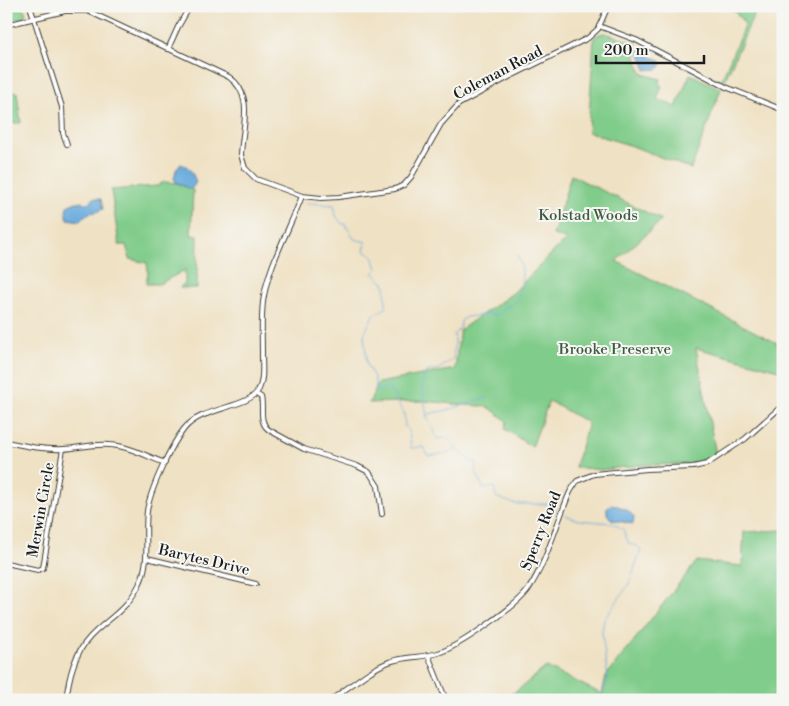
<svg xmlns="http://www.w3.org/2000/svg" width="789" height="706" viewBox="0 0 789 706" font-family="'Libre Bodoni',serif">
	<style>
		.green { fill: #80cc8a; stroke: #4e7453 }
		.water { fill: #69abdd; stroke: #42647c }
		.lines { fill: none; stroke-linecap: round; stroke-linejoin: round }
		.stream { stroke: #69abdd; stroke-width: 1 }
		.street-casing { stroke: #3c3a35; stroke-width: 6 }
		.street { stroke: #fff; stroke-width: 4 }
		.labels { text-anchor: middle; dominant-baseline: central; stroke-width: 4; stroke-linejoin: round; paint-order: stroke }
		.street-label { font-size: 15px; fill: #1c1c1c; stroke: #f6f6f2 }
		.park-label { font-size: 15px; fill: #3f5a42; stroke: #f6f6f2 }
	</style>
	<rect width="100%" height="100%" fill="#f6f6f2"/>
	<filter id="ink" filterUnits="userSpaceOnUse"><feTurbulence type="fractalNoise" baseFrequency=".02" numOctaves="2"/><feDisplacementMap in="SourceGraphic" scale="10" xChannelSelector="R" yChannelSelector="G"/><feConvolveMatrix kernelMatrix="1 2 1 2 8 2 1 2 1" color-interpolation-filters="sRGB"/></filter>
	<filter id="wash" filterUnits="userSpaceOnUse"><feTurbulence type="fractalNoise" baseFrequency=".0096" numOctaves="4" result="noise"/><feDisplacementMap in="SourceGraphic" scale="20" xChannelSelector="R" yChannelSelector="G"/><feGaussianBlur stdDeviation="1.12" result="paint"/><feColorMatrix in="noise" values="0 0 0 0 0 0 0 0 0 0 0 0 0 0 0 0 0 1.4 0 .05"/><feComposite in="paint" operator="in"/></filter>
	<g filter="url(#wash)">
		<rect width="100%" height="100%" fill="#efe1c3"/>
		<g class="green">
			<polygon points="6,6 24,6 26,17 6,22"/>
			<polygon points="730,6 758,6 724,82 721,81 745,24"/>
			<path d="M605,33L636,43C634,54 637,64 643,74L661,79L659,85L662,86L657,99L676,107L690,74L721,89L691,169L635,147L588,132L594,38L599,34Z"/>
			<polygon points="17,92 21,123 6,123 6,93"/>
			<polygon points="571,175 662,220 616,261 783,346 783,371 696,348 716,455 703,461 689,464 642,465 601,470 575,467 588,423 549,401 532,447 505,429 507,421 490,408 483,406 463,405 425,401 369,403 378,383 455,369 460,330 513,293 566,239 553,235"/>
			<polygon points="164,182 177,183 193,190 191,235 198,236 197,288 180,288 182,285 185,285 185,270 159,284 146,284 148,272 147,263 130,259 126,245 119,245 111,190 157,186"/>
			<polygon points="783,530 783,700 502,700 518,690 546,667 602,694 606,676 697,561 742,566 744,532"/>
		</g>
		<g class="water">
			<polygon points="640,47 645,49 648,56 661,60 661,66 658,69 646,70 638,49"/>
			<path d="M180,164C190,166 192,172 196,182L193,187L190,189L177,183L174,179L176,170Z"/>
			<path d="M93,198L101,199L103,209C92,215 91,209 80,221L68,219L66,212L67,206L76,202L90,203Z"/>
			<path d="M611,505C621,506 628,509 634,517L633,524L612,520L607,514V508Z"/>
		</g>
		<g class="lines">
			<g class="stream">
				<polyline points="307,203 334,205 336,216 342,224 345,224 354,239 366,242 364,251 373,256 377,269 373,273 385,284 386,308 373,315 364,335 367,365 374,377 377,392 388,386 404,413 405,427 409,430 411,448 424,447 428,456 448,453 457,449 471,461 477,463 475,469 483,489 494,487 496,497 514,504 552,504 557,512"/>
				<path d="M427,415C435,411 445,412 454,408C466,405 474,400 487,398"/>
				<path d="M457,449L448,438L437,439L432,425L427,418L422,383L426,372L439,369L453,359L455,343L454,334L460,328L461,321L466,317L493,314L497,317L505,308L517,301C521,288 526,268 517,256L518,254"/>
				<polyline points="565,515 578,520 612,523 623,529 629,544 637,546 641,550 629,584 604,620 602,632 608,680 605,685 602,700"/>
			</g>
		</g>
	</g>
	<g filter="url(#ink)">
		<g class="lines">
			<g class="street-casing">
				<g id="street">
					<polyline points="30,6 62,107 63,133 67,144"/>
					<path d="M6,25L65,11H88L229,77C255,95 242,128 241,155L245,168L256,179L302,196L321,198L339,197L395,189L404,185L411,177L441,124L459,104L509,77L588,38L598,29L608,6"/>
					<polyline points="599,26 636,40 726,87 783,110"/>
					<polyline points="168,49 178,27 190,6"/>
					<path d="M256,394L261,397C264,408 258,422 269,430L304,449L357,466L369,472L378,486L382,514"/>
					<path d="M6,442C25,446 44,450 64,449C79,448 95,443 110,445C129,446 148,457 165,463"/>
					<polyline points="147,558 256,584"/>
					<polyline points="6,563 38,570 43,568 63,449"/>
					<polyline points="428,655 446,700"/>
					<path d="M66,700C69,677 74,654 90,637C108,618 126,611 139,585C151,561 144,537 147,511C150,490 171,445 184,429C202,406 249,409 259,389C264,379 262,366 262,355C262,338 261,320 263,302C268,265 289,231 302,196"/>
					<path d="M331,700C350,687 368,670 389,662C404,656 422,658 438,653C458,647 516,607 528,590C548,560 556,524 570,492L577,481L594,474L647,469L693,467L707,464L745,439L783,405"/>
				</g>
			</g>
			<use href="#street" class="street"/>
		</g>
	</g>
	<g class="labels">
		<g class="street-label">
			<text transform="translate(498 73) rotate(-28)">Coleman Road</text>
			<text transform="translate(41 510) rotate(-80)">Merwin Circle</text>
			<text transform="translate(541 531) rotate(-68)">Sperry Road</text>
			<text transform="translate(204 560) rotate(13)">Barytes Drive</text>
		</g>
		<g class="park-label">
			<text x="588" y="215">Kolstad Woods</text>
			<text x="615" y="349">Brooke Preserve</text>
		</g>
	</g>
	<rect width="789" height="706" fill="none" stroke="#f6f6f2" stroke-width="25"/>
	<path d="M596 55v8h108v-8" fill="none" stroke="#1c1c1c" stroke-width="2.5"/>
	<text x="604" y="55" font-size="15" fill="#1c1c1c" stroke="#f6f6f2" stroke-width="4" paint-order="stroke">200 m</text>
</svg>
